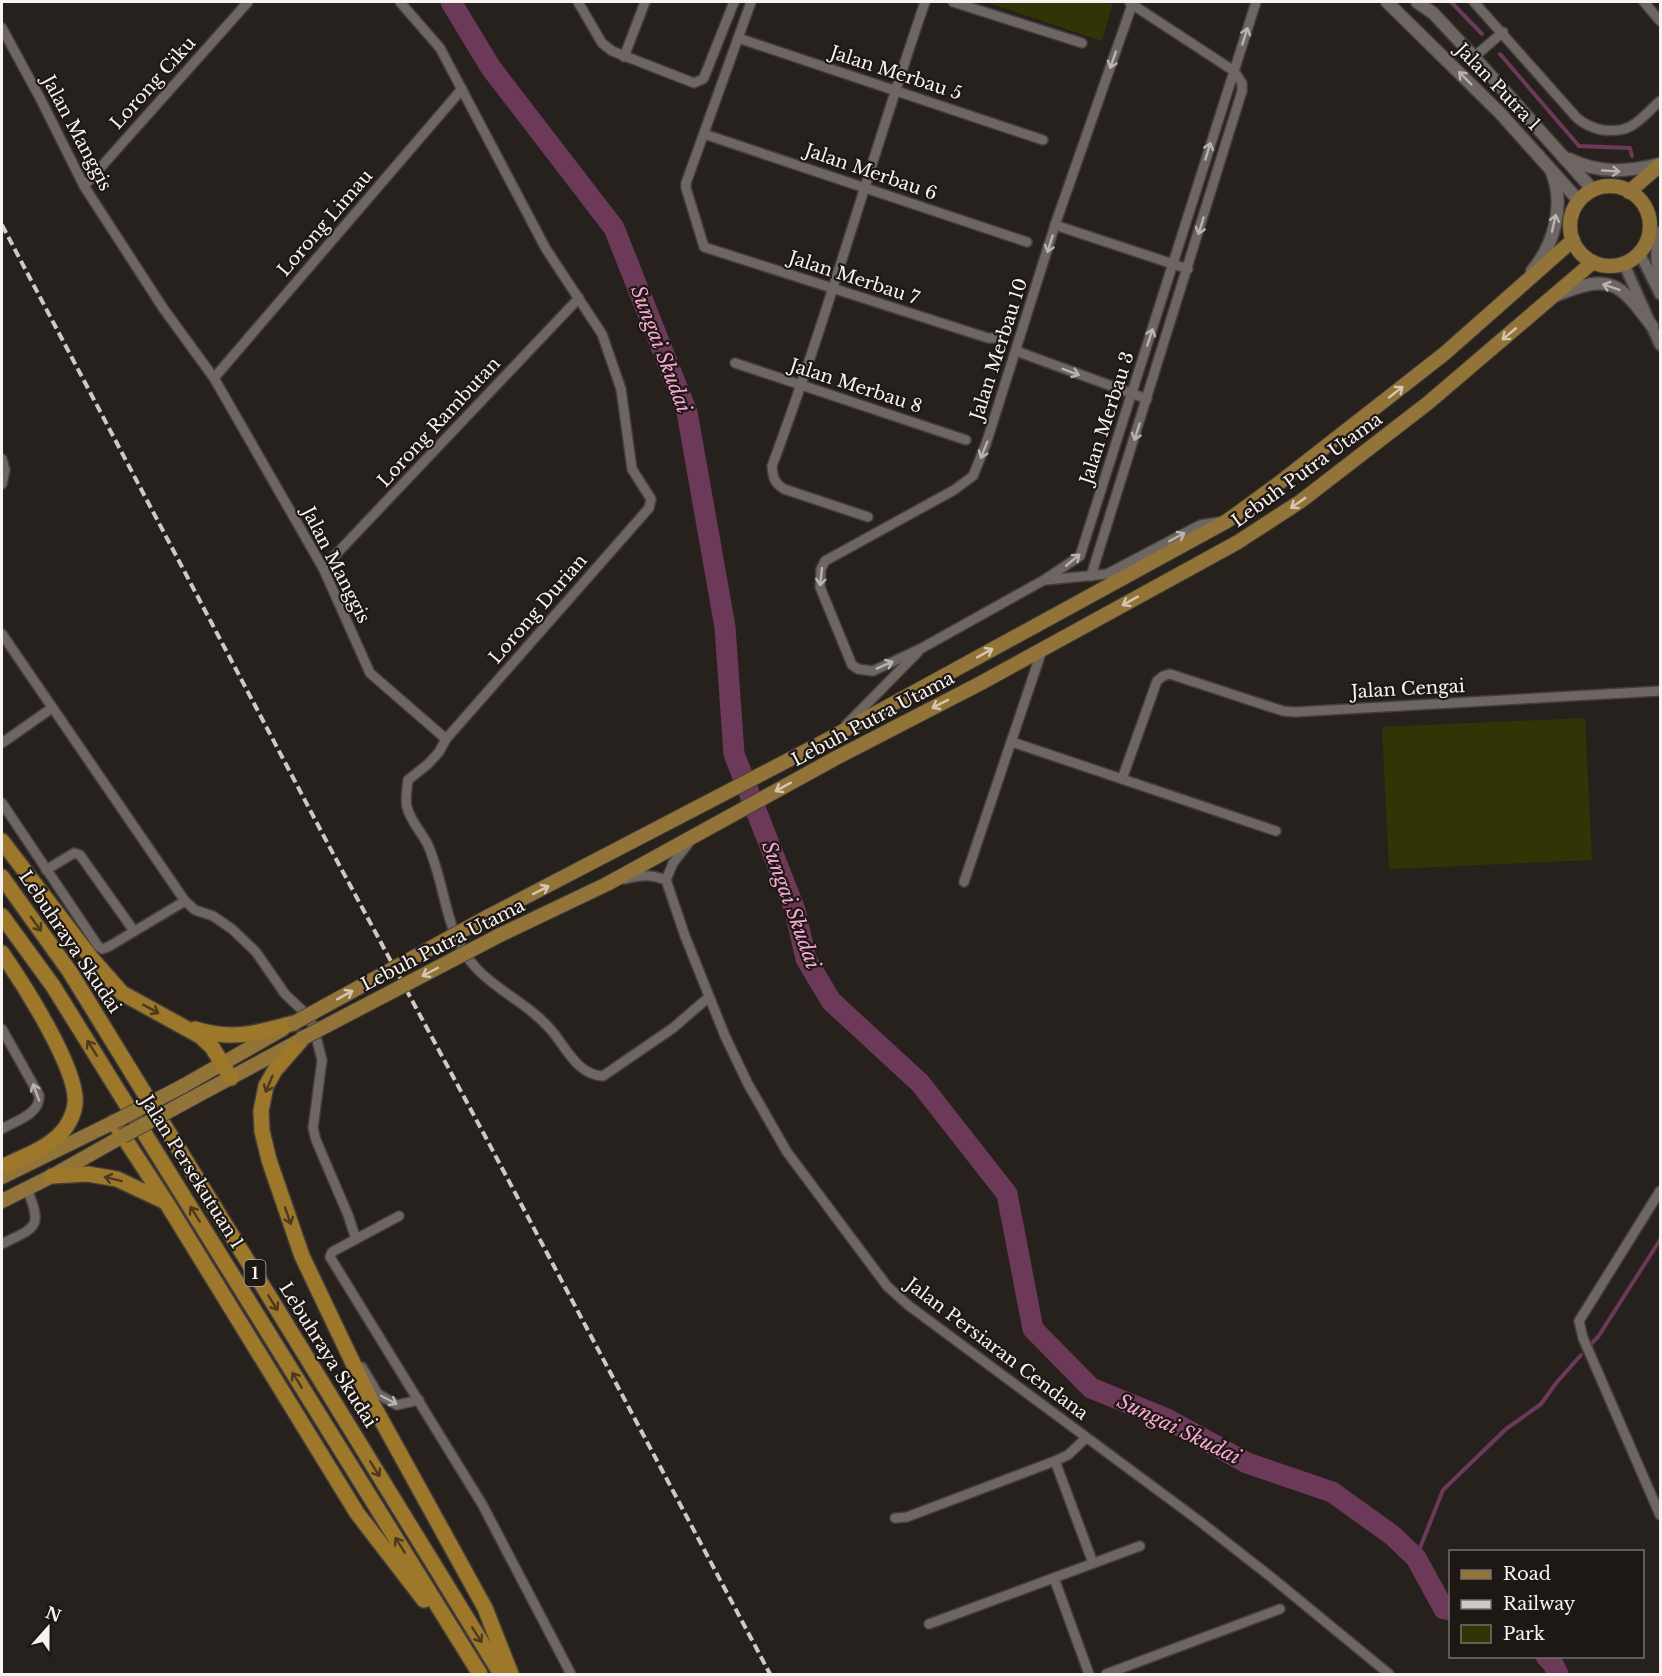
<svg xmlns="http://www.w3.org/2000/svg" width="1662" height="1676" viewBox="0 0 1662 1676" font-family="'Libre Baskerville',serif">
	<style>
		.green { fill: #323405 }
		.lines { fill: none; stroke-linecap: round; stroke-linejoin: round }
		.stream { stroke: #6d3958; stroke-width: 4 }
		.river { stroke: #6d3958; stroke-width: 21 }
		.minor-casing { stroke: #433e3b; stroke-width: 12 }
		.tertiary-casing { stroke: #433e3b; stroke-width: 14 }
		.secondary-casing { stroke: #433e3b; stroke-width: 15 }
		.primary-casing { stroke: #433e3b; stroke-width: 16 }
		.trunk-casing { stroke: #433e3b; stroke-width: 18 }
		.minor { stroke: #6d6663; stroke-width: 9 }
		.tertiary { stroke: #6d6663; stroke-width: 10 }
		.secondary { stroke: #6d6663; stroke-width: 12 }
		.primary { stroke: #927338; stroke-width: 14 }
		.trunk { stroke: #9e782a; stroke-width: 15 }
		.rail { stroke: #cdc9c7; stroke-width: 4; stroke-dasharray: 9 4.5; stroke-linecap: butt }
		.primary-bridge-casing { stroke: #433e3b; stroke-width: 16; stroke-linecap: butt }
		.primary-bridge { stroke: #927338; stroke-width: 14 }
		.oneway { stroke: #b9b4b1 }
		.oneway2 { stroke: #d4c6b0 }
		.oneway3 { stroke: #4b3a1c }
		.labels { text-anchor: middle; dominant-baseline: central; stroke-width: 4.5; stroke-linejoin: round; paint-order: stroke }
		.shield { fill: #1e1815; stroke: #b6b1af; stroke-width: 1.5 }
		.shield-label { font-size: 16px; font-weight: bold; fill: #f7f3f1 }
		.street-label { font-size: 18px; fill: #f7f3f1; stroke: #1e1815 }
		.water-label { font-size: 20px; font-style: italic; fill: #f9a5d4; stroke: #1e1815 }
	</style>
	<rect width="100%" height="100%" fill="#27211e"/>
	<g class="green">
		<polygon points="986,2 1110,2 1112,5 1102,41"/>
		<polygon points="1585,718 1592,860 1389,869 1382,727"/>
	</g>
	<g class="lines">
		<g class="stream">
			<polyline points="1451,2 1482,34"/>
			<polyline points="1500,54 1579,146 1630,148 1632,156"/>
			<polyline points="1590,1345 1598,1337 1660,1240"/>
			<polyline points="1416,1558 1443,1490 1506,1429 1541,1404 1557,1382 1581,1355"/>
		</g>
		<g class="river">
			<polyline points="451,2 491,68 614,228 687,412 725,627 734,754 795,910 806,959 831,1001 920,1083 1007,1194 1033,1329 1091,1388 1167,1419 1247,1463 1332,1492 1392,1535 1416,1558 1444,1609 1450,1610"/>
			<polyline points="1546,1656 1553,1664 1558,1674"/>
		</g>
		<g class="minor-casing">
			<g id="minor">
				<polyline points="400,2 440,48 546,249 602,334 621,389 632,469 651,499 649,508 446,739"/>
				<polyline points="578,2 602,43 612,51 694,83 703,79 705,75 734,2"/>
				<polyline points="751,2 686,183 686,188 704,247 988,338 994,338"/>
				<polyline points="953,2 1082,43"/>
				<path d="M1474,2L1577,118C1585,125 1592,128 1603,130C1632,134 1640,119 1660,101"/>
				<polyline points="1644,2 1660,21"/>
				<polyline points="1132,5 1055,225 986,444 973,476 954,490 825,561 821,569 820,587 852,665 858,669 873,671 922,648 1044,580 1080,556 1256,2"/>
				<path d="M2,28L40,98L84,186L163,308L214,378L323,568L370,673L446,739L439,752L428,764L408,780C407,789 405,798 407,807C410,820 421,832 427,843C447,886 443,933 477,969C499,992 530,1005 551,1030C566,1047 577,1075 603,1076L673,1028L709,997"/>
				<polyline points="738,38 1043,140"/>
				<polyline points="624,57 645,2"/>
				<polyline points="1474,57 1503,32"/>
				<polyline points="704,134 1027,242"/>
				<polyline points="84,186 248,2"/>
				<polyline points="1055,225 1188,269"/>
				<polyline points="1016,351 1147,399"/>
				<polyline points="735,363 966,440"/>
				<polyline points="214,378 462,89"/>
				<polyline points="2,459 5,470 2,484"/>
				<path d="M868,517L784,489C774,483 773,477 772,466C829,313 872,156 925,2"/>
				<polyline points="323,568 579,298"/>
				<polyline points="1091,576 1242,91 1242,83 1234,71 1130,3"/>
				<polyline points="1046,580 1107,574 1200,525 1218,522"/>
				<polyline points="2,634 185,901 108,947 102,949 98,946 2,803"/>
				<polyline points="846,725 918,652"/>
				<polyline points="1012,742 1122,779 1157,681 1163,676 1170,674 1283,711 1295,712 1660,691"/>
				<polyline points="2,743 52,708"/>
				<polyline points="1122,779 1276,831"/>
				<polyline points="46,870 74,853 80,855 134,931"/>
				<path d="M625,879C641,875 651,874 666,880"/>
				<polyline points="666,880 685,936 725,1036 748,1084 787,1152 887,1286 908,1305 1198,1520 1271,1577 1389,1674"/>
				<polyline points="666,880 673,863 688,844"/>
				<polyline points="964,882 1042,650"/>
				<polyline points="185,901 195,910 213,916 232,929 256,952 285,994 302,1010 313,1025 322,1060 313,1128 316,1140 348,1215 356,1239"/>
				<path d="M2,1029L39,1095C41,1114 15,1121 2,1129"/>
				<polyline points="1660,1191 1579,1321 1583,1338 1660,1515"/>
				<polyline points="399,1216 332,1252 330,1257 482,1504 571,1674"/>
				<path d="M2,1244C38,1226 42,1228 27,1188"/>
				<polyline points="362,1367 378,1394 397,1405 419,1400"/>
				<polyline points="1055,1461 1093,1563"/>
				<polyline points="895,1518 907,1517 1055,1461 1068,1455 1086,1438"/>
				<polyline points="1054,1578 1089,1674"/>
				<polyline points="929,1624 1140,1546"/>
				<polyline points="1106,1674 1280,1609"/>
			</g>
		</g>
		<g class="tertiary-casing">
			<g id="tertiary">
				<polyline points="1639,252 1660,294"/>
				<polyline points="1624,264 1660,345"/>
			</g>
		</g>
		<g class="secondary-casing">
			<g id="secondary">
				<polyline points="1387,2 1500,113 1579,201"/>
				<polyline points="1417,2 1433,13 1474,57 1593,190"/>
				<path d="M1569,159C1600,174 1627,172 1660,164"/>
				<path d="M1660,233C1656,249 1656,261 1660,277"/>
				<path d="M1532,271C1554,245 1565,205 1552,173"/>
				<path d="M1557,295C1611,273 1619,282 1652,326"/>
			</g>
		</g>
		<g class="primary-casing">
			<g id="primary">
				<circle cx="1610" cy="226" r="40"/>
				<polyline points="1629,192 1660,165"/>
				<polyline points="489,916 823,742 1227,521 1279,483 1444,354 1573,240"/>
				<polyline points="500,935 607,884 834,759 981,683 1238,542 1301,501 1428,403 1593,262"/>
				<polyline points="183,1086 283,1029"/>
				<polyline points="191,1099 299,1041"/>
				<polyline points="2,1177 114,1122"/>
				<polyline points="2,1201 52,1176 123,1136"/>
			</g>
		</g>
		<g class="trunk-casing">
			<g id="trunk">
				<polyline points="2,841 92,959 122,993 200,1036 212,1047 231,1078"/>
				<polyline points="2,877 70,972 501,1674"/>
				<polyline points="2,916 53,986 480,1674"/>
				<path d="M2,953C22,982 79,1070 75,1104C74,1114 68,1126 61,1133C47,1149 20,1158 2,1167"/>
				<path d="M195,1029C233,1041 257,1033 294,1023"/>
				<polyline points="303,1038 275,1070 266,1086 261,1111 262,1131 269,1160 302,1256 372,1403 485,1608 511,1674"/>
				<polyline points="114,1122 166,1202 357,1513 424,1600"/>
				<polyline points="52,1176 88,1174 117,1179 166,1202"/>
			</g>
		</g>
		<use href="#minor" class="minor"/>
		<use href="#tertiary" class="tertiary"/>
		<use href="#secondary" class="secondary"/>
		<use href="#primary" class="primary"/>
		<use href="#trunk" class="trunk"/>
		<polyline class="rail" points="2,225 329,846 485,1136 770,1674"/>
		<g class="primary-bridge-casing">
			<g id="primary-bridge">
				<polyline points="294,1023 489,916"/>
				<polyline points="303,1038 500,935"/>
				<polyline points="114,1122 183,1086"/>
				<polyline points="123,1136 191,1099"/>
			</g>
		</g>
		<use href="#primary-bridge" class="primary-bridge"/>
	</g>
	<defs><path id="oneway-shaft" d="M-6 0H5M1.5-3L5.5 0L1.5 3" fill="none" stroke-width="1.6" stroke-linecap="round" stroke-linejoin="round" transform="scale(1.5)"/></defs>
	<g class="oneway">
		<use href="#oneway-shaft" transform="translate(1245 36) rotate(-72)"/>
		<use href="#oneway-shaft" transform="translate(1113 60) rotate(109)"/>
		<use href="#oneway-shaft" transform="translate(1465 78) rotate(-135)"/>
		<use href="#oneway-shaft" transform="translate(1208 151) rotate(-73)"/>
		<use href="#oneway-shaft" transform="translate(1611 171) rotate(4)"/>
		<use href="#oneway-shaft" transform="translate(1554 223) rotate(-77)"/>
		<use href="#oneway-shaft" transform="translate(1201 226) rotate(107)"/>
		<use href="#oneway-shaft" transform="translate(1050 244) rotate(107)"/>
		<use href="#oneway-shaft" transform="translate(1611 287) rotate(-161)"/>
		<use href="#oneway-shaft" transform="translate(1150 337) rotate(-72)"/>
		<use href="#oneway-shaft" transform="translate(1071 372) rotate(21)"/>
		<use href="#oneway-shaft" transform="translate(1137 432) rotate(107)"/>
		<use href="#oneway-shaft" transform="translate(984 450) rotate(112)"/>
		<use href="#oneway-shaft" transform="translate(1177 537) rotate(-28)"/>
		<use href="#oneway-shaft" transform="translate(1073 560) rotate(-40)"/>
		<use href="#oneway-shaft" transform="translate(821 577) rotate(96)"/>
		<use href="#oneway-shaft" transform="translate(885 665) rotate(-24)"/>
		<use href="#oneway-shaft" transform="translate(36 1092) rotate(-110)"/>
		<use href="#oneway-shaft" transform="translate(389 1400) rotate(28)"/>
	</g>
	<g class="oneway2">
		<use href="#oneway-shaft" transform="translate(1509 334) rotate(140)"/>
		<use href="#oneway-shaft" transform="translate(1396 392) rotate(-38)"/>
		<use href="#oneway-shaft" transform="translate(1298 503) rotate(145)"/>
		<use href="#oneway-shaft" transform="translate(1130 601) rotate(151)"/>
		<use href="#oneway-shaft" transform="translate(985 653) rotate(-29)"/>
		<use href="#oneway-shaft" transform="translate(940 704) rotate(153)"/>
		<use href="#oneway-shaft" transform="translate(783 787) rotate(151)"/>
		<use href="#oneway-shaft" transform="translate(541 890) rotate(-27)"/>
		<use href="#oneway-shaft" transform="translate(430 972) rotate(152)"/>
		<use href="#oneway-shaft" transform="translate(345 995) rotate(-29)"/>
	</g>
	<g class="oneway3">
		<use href="#oneway-shaft" transform="translate(36 924) rotate(54)"/>
		<use href="#oneway-shaft" transform="translate(151 1009) rotate(29)"/>
		<use href="#oneway-shaft" transform="translate(92 1048) rotate(-122)"/>
		<use href="#oneway-shaft" transform="translate(269 1084) rotate(113)"/>
		<use href="#oneway-shaft" transform="translate(113 1179) rotate(-166)"/>
		<use href="#oneway-shaft" transform="translate(195 1214) rotate(-122)"/>
		<use href="#oneway-shaft" transform="translate(288 1216) rotate(71)"/>
		<use href="#oneway-shaft" transform="translate(273 1303) rotate(58)"/>
		<use href="#oneway-shaft" transform="translate(297 1380) rotate(-122)"/>
		<use href="#oneway-shaft" transform="translate(375 1469) rotate(58)"/>
		<use href="#oneway-shaft" transform="translate(400 1545) rotate(-122)"/>
		<use href="#oneway-shaft" transform="translate(477 1635) rotate(58)"/>
	</g>
	<g class="labels">
		<rect class="shield" x="244.5" y="1260" width="21" height="26" rx="4.5"/>
		<g class="shield-label">
			<text x="255" y="1273">1</text>
		</g>
		<g class="street-label">
			<text transform="translate(896 73) rotate(18)">Jalan Merbau 5</text>
			<text transform="translate(153 83) rotate(-48)">Lorong Ciku</text>
			<text transform="translate(1498 87) rotate(46)">Jalan Putra 1</text>
			<text transform="translate(77 133) rotate(62)">Jalan Manggis</text>
			<text transform="translate(871 172) rotate(19)">Jalan Merbau 6</text>
			<text transform="translate(325 223) rotate(-49)">Lorong Limau</text>
			<text transform="translate(854 278) rotate(18)">Jalan Merbau 7</text>
			<text transform="translate(999 349) rotate(-72)">Jalan Merbau 10</text>
			<text transform="translate(856 386) rotate(18)">Jalan Merbau 8</text>
			<text transform="translate(1107 418) rotate(-72)">Jalan Merbau 3</text>
			<text transform="translate(439 422) rotate(-47)">Lorong Rambutan</text>
			<text transform="translate(1307 470) rotate(-36)">Lebuh Putra Utama</text>
			<text transform="translate(336 565) rotate(63)">Jalan Manggis</text>
			<text transform="translate(538 609) rotate(-49)">Lorong Durian</text>
			<text transform="translate(1408 689) rotate(-3)">Jalan Cengai</text>
			<text transform="translate(873 719) rotate(-28)">Lebuh Putra Utama</text>
			<text transform="translate(70 942) rotate(56)">Lebuhraya Skudai</text>
			<text transform="translate(443 945) rotate(-27)">Lebuh Putra Utama</text>
			<text transform="translate(192 1172) rotate(58)">Jalan Persekutuan 1</text>
			<text transform="translate(997 1349) rotate(37)">Jalan Persiaran Cendana</text>
			<text transform="translate(328 1355) rotate(58)">Lebuhraya Skudai</text>
		</g>
		<g class="water-label">
			<text transform="translate(661 349) rotate(69)">Sungai Skudai</text>
			<text transform="translate(791 905) rotate(70)">Sungai Skudai</text>
			<text transform="translate(1179 1429) rotate(26)">Sungai Skudai</text>
		</g>
	</g>
	<rect width="1662" height="1676" fill="none" stroke="#f7f3f1" stroke-width="6"/>
	<rect x="1449" y="1550" width="195" height="108" fill="#1e1815" stroke="#75706d" stroke-width="1.5"/>
	<rect x="1461" y="1570" width="30" height="9" fill="#927338" stroke="#75706d" stroke-width="1.5"/>
	<text x="1503" y="1580" font-size="18" fill="#f7f3f1">Road</text>
	<rect x="1461" y="1600" width="30" height="9" fill="#cdc9c7" stroke="#75706d" stroke-width="1.5"/>
	<text x="1503" y="1610" font-size="18" fill="#f7f3f1">Railway</text>
	<rect x="1461" y="1625" width="30" height="18" fill="#323405" stroke="#75706d" stroke-width="1.5"/>
	<text x="1503" y="1640" font-size="18" fill="#f7f3f1">Park</text>
	<g transform="translate(48 1628) rotate(21)" stroke="#1e1815" stroke-width="4.5" paint-order="stroke">
	<path d="M0-4.5L10 22L0 15L-10 22Z" fill="#f7f3f1"/>
	<text y="-9" font-size="16" font-weight="bold" text-anchor="middle" fill="#f7f3f1">N</text>
	</g>
</svg>
